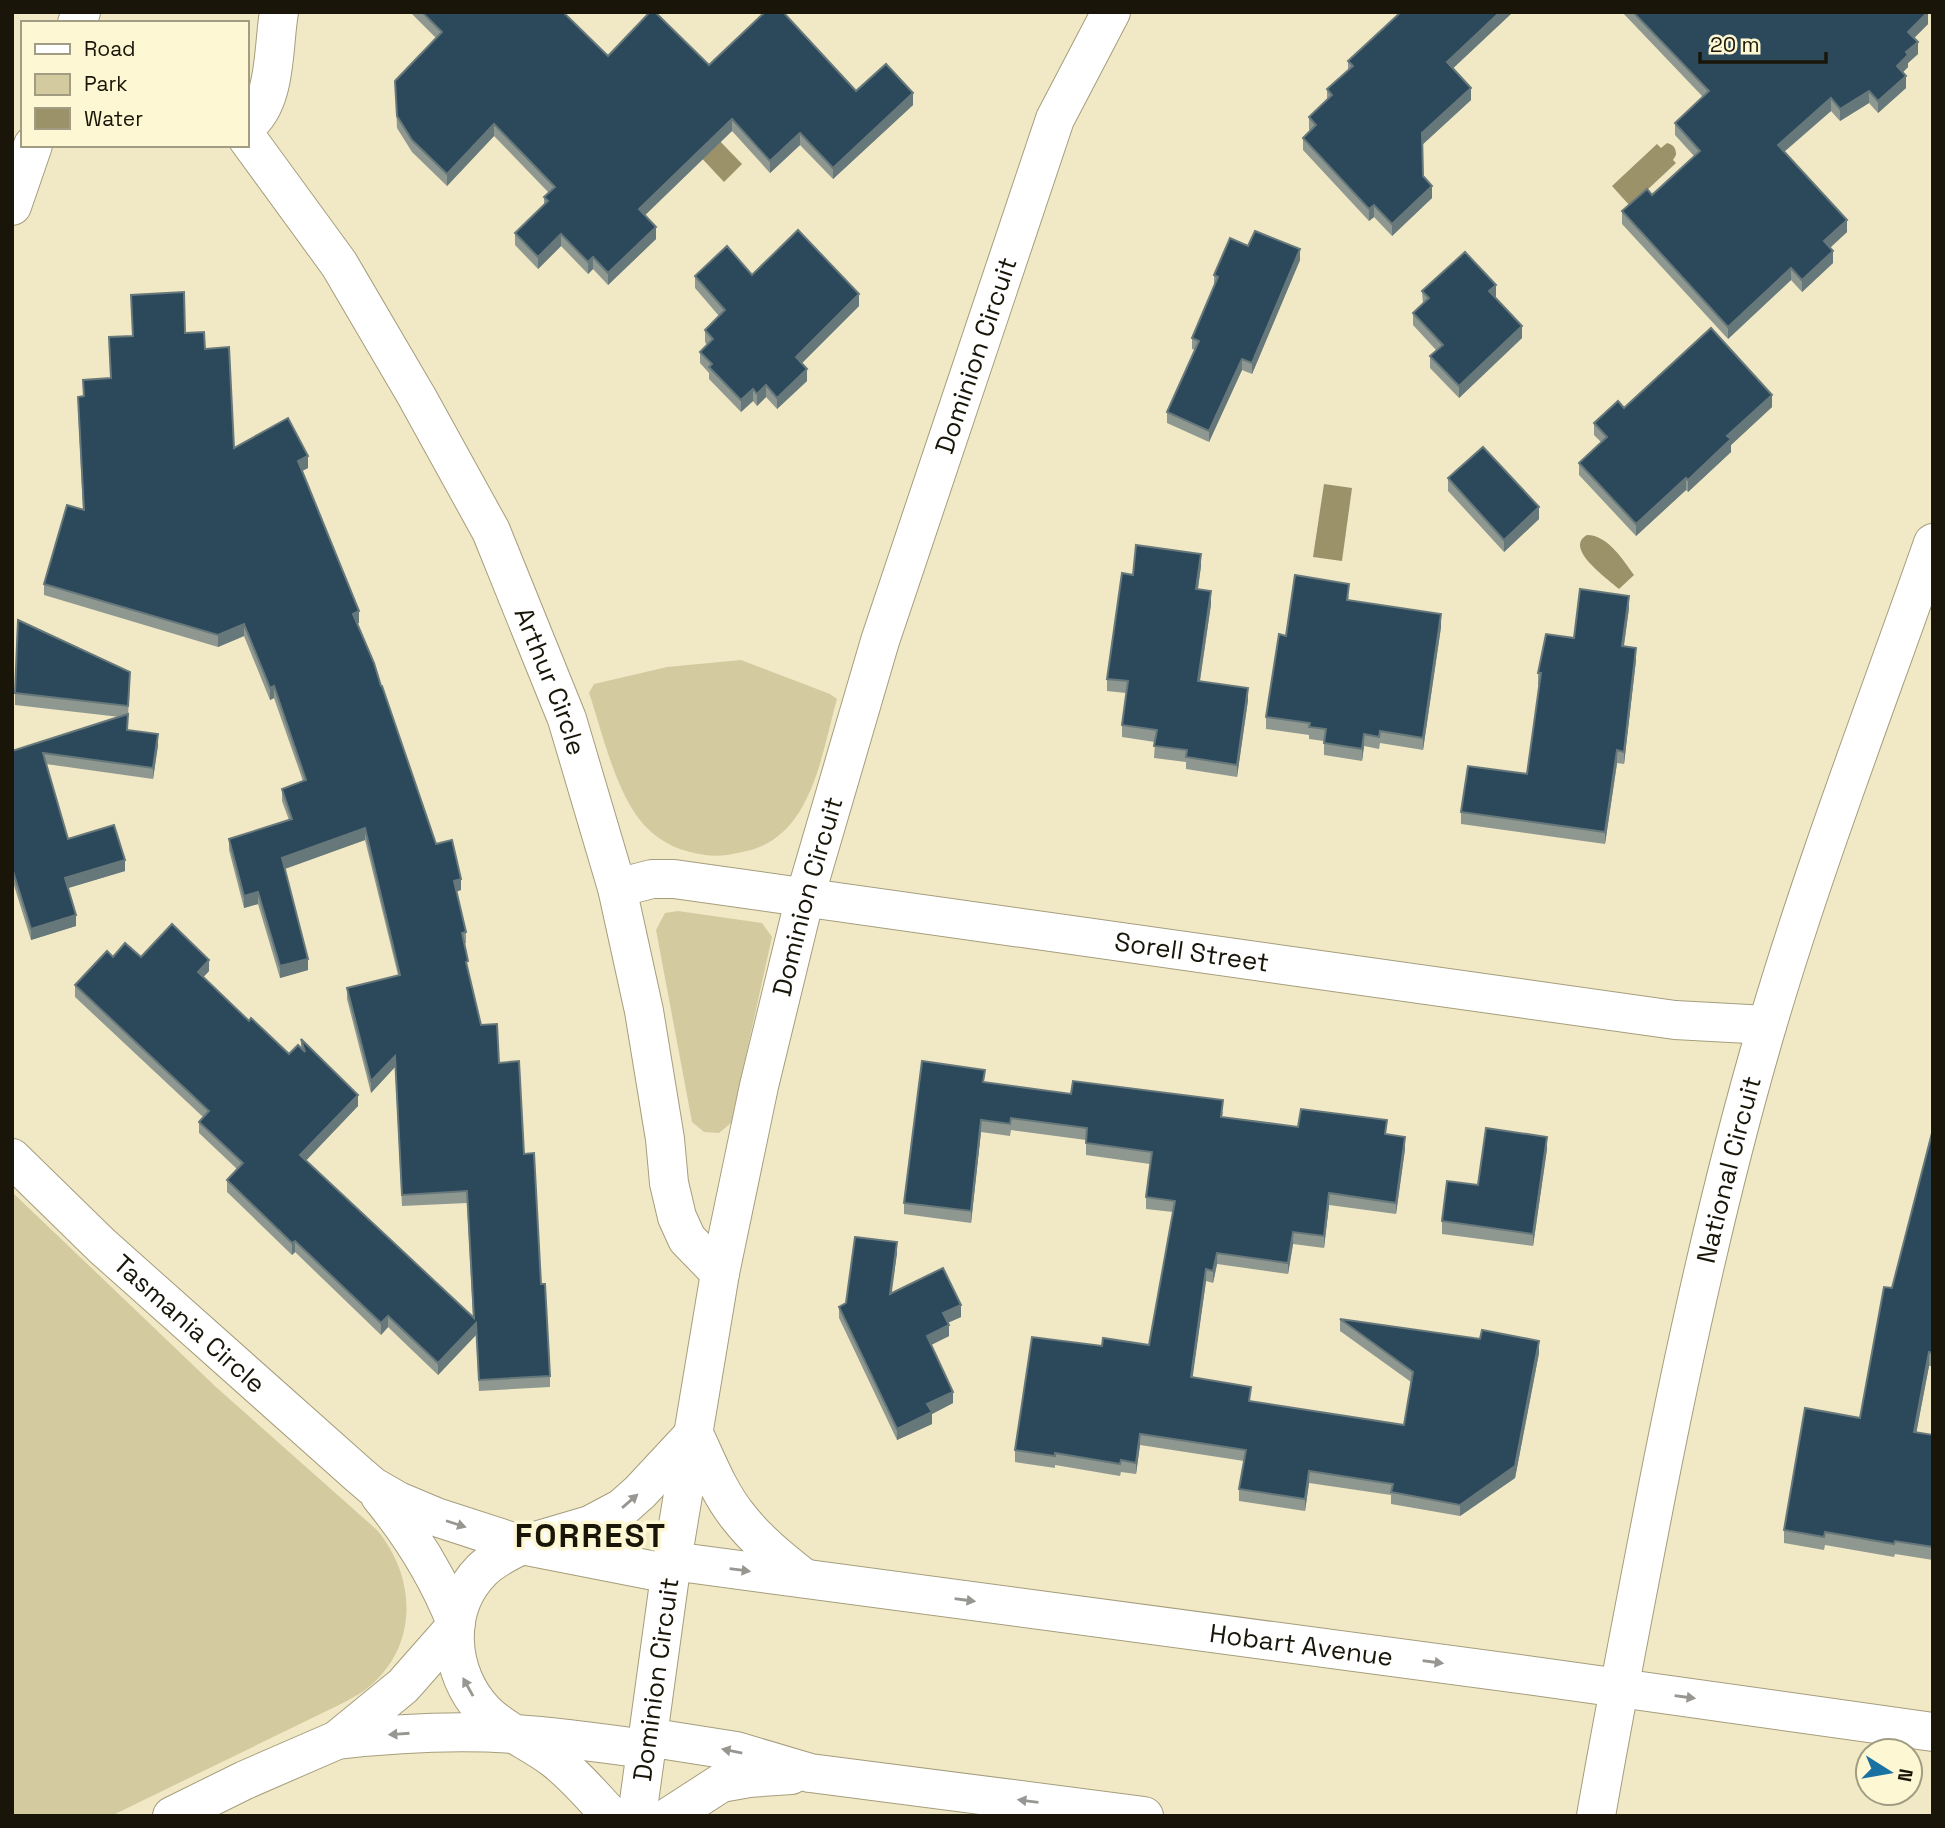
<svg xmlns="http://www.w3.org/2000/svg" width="1945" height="1828" viewBox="0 0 1945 1828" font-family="'Space Grotesk',sans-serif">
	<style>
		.green { fill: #d4ca9f }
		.water { fill: #9b9269 }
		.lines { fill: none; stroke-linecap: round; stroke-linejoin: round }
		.minor-casing { stroke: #a59d7c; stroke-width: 40 }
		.tertiary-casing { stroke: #a59d7c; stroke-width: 40 }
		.minor { stroke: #fff; stroke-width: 38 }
		.tertiary { stroke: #fff; stroke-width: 38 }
		.wall { fill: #8e9890 }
		.shaded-wall { fill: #67787b }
		.building { fill: #2c485b; stroke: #67787b; stroke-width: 2 }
		.oneway { fill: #989690 }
		.labels { text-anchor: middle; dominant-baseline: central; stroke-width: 7; stroke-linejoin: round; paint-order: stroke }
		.street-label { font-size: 26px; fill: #191609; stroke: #fef7d3 }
		.district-label { font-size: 33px; font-weight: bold; letter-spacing: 2px; fill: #191609; stroke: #fef7d3 }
	</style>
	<rect width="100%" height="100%" fill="#f1e9c6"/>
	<g class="green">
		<path d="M741,660L830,694L837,699C821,755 812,840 742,852C729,855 718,857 705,855C682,852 660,843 644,825C615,792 603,734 589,693L594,684L667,667Z"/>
		<polygon points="678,911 762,923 772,937 731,1123 719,1133 704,1132 692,1122 656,930 665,913"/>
		<path d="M12,1192L216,1387L377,1530C416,1577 419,1644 370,1686C362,1693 352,1698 343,1703L111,1816H12Z"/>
	</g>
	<g class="water">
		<polygon points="684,104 742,164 724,182 667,121"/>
		<path d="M1667,143C1673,145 1676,147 1676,155L1673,160L1676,163L1630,206L1612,186L1657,144L1661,148Z"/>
		<polygon points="1324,484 1352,488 1342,561 1313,557"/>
		<path d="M1587,535C1608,535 1623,560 1634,575L1619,589C1608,579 1563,548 1587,535Z"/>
	</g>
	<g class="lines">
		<g class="minor-casing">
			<g id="minor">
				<path d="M247,125C277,103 273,46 279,12"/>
				<path id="s1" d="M247,138L339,264L417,397L491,531L567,719L617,888L644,1011L665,1139L669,1183L677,1217L687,1239L720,1273"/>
				<path id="s2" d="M617,888L652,879H674L1675,1020L1767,1025"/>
				<path id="s3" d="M12,1158L102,1246L358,1474L372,1486L398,1501L436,1517L522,1545L590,1525L622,1508L640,1492L694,1434C707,1461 718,1491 737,1515C756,1540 780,1559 804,1578"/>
				<path d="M380,1496C411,1534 438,1577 456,1623"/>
				<path id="s4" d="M672,1561L1534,1676L1933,1732"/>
				<polyline points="647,1737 736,1751 810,1773 1144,1816"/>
				<path d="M337,1740C397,1733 456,1730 516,1734C559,1737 602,1743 645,1749"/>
				<polyline points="172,1816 245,1780 337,1740 403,1686 455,1627"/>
				<path d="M611,1816C592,1796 575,1775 554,1759C532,1742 503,1731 484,1711C448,1673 443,1609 482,1570C493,1559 508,1552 522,1545L670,1574"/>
				<path id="s5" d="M637,1816L672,1561L720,1273L759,1086L805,897L880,641L1055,119L1111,12"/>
				<polyline points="670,1816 721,1783 749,1778 791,1775"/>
			</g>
		</g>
		<g class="tertiary-casing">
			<g id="tertiary">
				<polyline points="77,23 81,12"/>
				<polyline points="12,206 33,145"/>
				<path id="s6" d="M1596,1816C1613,1718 1632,1620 1651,1522C1683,1355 1719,1189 1767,1026C1815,863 1877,703 1933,543"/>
			</g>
		</g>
		<use href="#minor" class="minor"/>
		<use href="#tertiary" class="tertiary"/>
	</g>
	<g class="wall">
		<polygon points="410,12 563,12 608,56 709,65 856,91 913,105 833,179 800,145 770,173 732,131 645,215 656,239 608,285 593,269 588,274 561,246 538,269 515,245 515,233 544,205 544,197 549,193 494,136 447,186 412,152 397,128 395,81 436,38"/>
		<polygon points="1401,12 1513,12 1453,68 1471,100 1422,145 1423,176 1432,198 1392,236 1374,217 1369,221 1303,150 1303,138 1310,131 1309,129 1309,117 1327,100 1327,89 1348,70 1348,61"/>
		<polygon points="1622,12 1928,12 1928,24 1914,38 1918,54 1908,63 1908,67 1902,73 1906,88 1878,113 1869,103 1840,121 1831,111 1784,152 1847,232 1830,248 1833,263 1802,292 1791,280 1728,339 1622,224 1622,211 1652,195 1694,156 1675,135 1675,123 1703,97"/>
		<polygon points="1248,246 1300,260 1252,374 1242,370 1209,442 1167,423 1167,412 1195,350 1192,349 1192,338 1214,286 1214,275"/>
		<polygon points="752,275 859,306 802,363 807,381 777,409 766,397 757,406 753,401 741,412 709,379 709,373 700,363 700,352 707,345 705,342 705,330 719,316 695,288 695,276"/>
		<polygon points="1422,291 1496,297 1495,298 1522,338 1459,398 1430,368 1430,356 1436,350 1413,325 1413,313 1423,304"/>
		<polygon points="131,295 205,349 234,448 308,468 302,471 359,623 357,624 436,844 461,890 456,892 466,932 466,943 464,944 468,971 481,1025 499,1063 524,1154 541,1284 550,1376 550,1387 479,1391 476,1335 438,1375 388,1327 381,1335 295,1252 292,1255 227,1192 227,1180 237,1169 199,1133 199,1122 203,1117 75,997 75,985 113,957 141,957 209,971 203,977 249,1021 289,1054 301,1048 301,1039 358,1106 305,1161 473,1317 467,1203 402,1206 395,1067 371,1093 347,999 347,988 398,975 365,840 284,869 308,970 280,978 258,904 244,908 229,850 229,839 289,820 282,801 282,789 303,781 274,698 270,700 244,636 218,647 44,595 44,584 83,510 78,408 78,397 83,396 83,380 111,378 109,337 133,336"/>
		<polygon points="1772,407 1731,445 1731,452 1688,492 1686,490 1636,536 1579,475 1579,463 1601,442 1594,435 1594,423 1624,408"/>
		<polygon points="1448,478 1539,519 1504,552 1448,491"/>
		<polygon points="1201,566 1198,589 1211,604 1200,681 1248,700 1237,777 1186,769 1186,762 1154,758 1155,742 1122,737 1122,725 1126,693 1107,691 1107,679 1133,575"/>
		<polygon points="1349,596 1348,600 1441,627 1423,750 1380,743 1379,749 1364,746 1362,761 1324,755 1324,741 1309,739 1309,735 1266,729 1266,717 1286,636"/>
		<polygon points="1629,608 1624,646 1636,660 1624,764 1617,763 1605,844 1461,824 1461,812 1527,774 1540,685 1538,685 1538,673 1574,638"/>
		<polygon points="130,684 127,730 158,745 153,779 46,764 68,839 125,871 68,888 76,926 31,940 12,879 12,751 120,717 15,705 15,693"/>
		<polygon points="984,1082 1071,1094 1223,1112 1222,1117 1298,1127 1386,1135 1405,1149 1396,1214 1329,1205 1324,1248 1293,1244 1288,1274 1217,1264 1213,1283 1206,1281 1192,1378 1250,1401 1404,1425 1411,1382 1340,1331 1340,1319 1539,1353 1515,1478 1460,1516 1391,1504 1391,1495 1309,1483 1305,1511 1239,1501 1239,1489 1244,1461 1140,1445 1136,1474 1121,1472 1120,1476 1055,1465 1055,1468 1015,1462 1015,1450 1102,1346 1149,1345 1173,1212 1146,1209 1146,1197 1150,1164 1086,1155 1086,1140 1011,1130 1010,1136 981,1132 971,1223 904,1214 904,1203"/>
		<polygon points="1933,1129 1933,1366 1929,1366 1916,1433 1933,1435 1933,1560 1895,1554 1894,1557 1825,1545 1824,1550 1784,1543 1784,1530 1860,1418 1892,1288"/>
		<polygon points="1547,1149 1533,1246 1442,1234 1442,1221 1478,1185"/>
		<polygon points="897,1253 891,1293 961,1317 947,1323 949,1336 931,1345 953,1403 932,1414 932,1424 897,1440 839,1318 839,1307 846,1303"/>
	</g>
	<g class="shaded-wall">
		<polygon points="1500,12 1513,12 1447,74 1447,62"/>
		<polygon points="1928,12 1928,24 1908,44 1908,32"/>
		<polygon points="1918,42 1918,54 1908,63 1908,67 1897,78 1897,66 1906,52"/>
		<polygon points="1906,76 1906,88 1878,113 1878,101"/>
		<polygon points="1471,88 1471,100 1422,145 1422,133"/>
		<polygon points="1869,91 1869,103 1840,121 1840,109"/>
		<polygon points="913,93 913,105 833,179 833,168"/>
		<polygon points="1831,98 1831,111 1778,157 1778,145"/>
		<polygon points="732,119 732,131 639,221 639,209"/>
		<polygon points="494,124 494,136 447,186 447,174"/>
		<polygon points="800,133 800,145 770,173 770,161"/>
		<polygon points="1432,186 1432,198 1392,236 1392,224"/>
		<polygon points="1374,205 1374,217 1369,221 1369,209"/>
		<polygon points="1847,220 1847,232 1824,253 1824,241"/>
		<polygon points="656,227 656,239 608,285 608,273"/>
		<polygon points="561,234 561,246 538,269 538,257"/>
		<polygon points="1300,249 1300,260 1252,374 1252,363"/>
		<polygon points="1833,251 1833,263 1802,292 1802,280"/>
		<polygon points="593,257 593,269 588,274 588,262"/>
		<polygon points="1791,268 1791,280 1728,339 1728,327"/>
		<polygon points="1496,285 1496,297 1489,303 1489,291"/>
		<polygon points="859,294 859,306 796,369 796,357"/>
		<polygon points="1522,326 1522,338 1459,398 1459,386"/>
		<polygon points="1242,359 1242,370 1209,442 1209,431"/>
		<polygon points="807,369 807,381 777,409 777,398"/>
		<polygon points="766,385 766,397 757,406 757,394"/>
		<polygon points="753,389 753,401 741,412 741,400"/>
		<polygon points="1772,395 1772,407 1731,445 1731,452 1688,492 1688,480 1727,436"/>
		<polygon points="308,456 308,468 298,473 298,461"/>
		<polygon points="1686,478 1686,490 1636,536 1636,524"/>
		<polygon points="1539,507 1539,519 1504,552 1504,540"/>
		<polygon points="1201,554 1201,566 1196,601 1196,589"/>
		<polygon points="1211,591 1211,604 1198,693 1198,681"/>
		<polygon points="1629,596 1629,608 1622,658 1622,646"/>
		<polygon points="359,611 359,623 353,625 353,614"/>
		<polygon points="1441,614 1441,627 1423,750 1423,738"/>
		<polygon points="244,624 244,636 218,647 218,635"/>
		<polygon points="1636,648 1636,660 1624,764 1624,752"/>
		<polygon points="274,686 274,698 270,700 270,688"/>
		<polygon points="1248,688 1248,700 1237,777 1237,765"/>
		<polygon points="158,734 158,745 153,779 153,768"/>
		<polygon points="1364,734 1364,746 1362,761 1362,749"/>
		<polygon points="1617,750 1617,763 1605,844 1605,832"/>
		<polygon points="365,828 365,840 282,870 282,858"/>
		<polygon points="125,860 125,871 65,889 65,878"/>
		<polygon points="461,879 461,890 454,892 454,881"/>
		<polygon points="258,892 258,904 244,908 244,896"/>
		<polygon points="76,915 76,926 31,940 31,929"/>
		<polygon points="308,959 308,970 280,978 280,966"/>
		<polygon points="209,960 209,971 198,983 198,972"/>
		<polygon points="395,1056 395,1067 371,1093 371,1081"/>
		<polygon points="358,1095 358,1106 300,1167 300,1155"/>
		<polygon points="981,1120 981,1132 971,1223 971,1211"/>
		<polygon points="1405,1137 1405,1149 1396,1214 1396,1203"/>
		<polygon points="1547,1137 1547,1149 1533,1246 1533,1234"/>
		<polygon points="1329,1193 1329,1205 1324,1248 1324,1236"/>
		<polygon points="1293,1232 1293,1244 1288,1274 1288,1263"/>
		<polygon points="295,1241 295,1252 292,1255 292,1243"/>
		<polygon points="897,1242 897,1253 890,1306 890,1294"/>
		<polygon points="1217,1253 1217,1264 1213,1283 1213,1271"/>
		<polygon points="1206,1269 1206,1281 1191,1389 1191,1377"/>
		<polygon points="961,1305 961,1317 943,1325 943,1313"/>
		<polygon points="388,1316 388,1327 381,1335 381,1323"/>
		<polygon points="476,1323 476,1335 438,1375 438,1363"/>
		<polygon points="949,1325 949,1336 927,1347 927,1336"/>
		<polygon points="1539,1341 1539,1353 1515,1478 1460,1516 1460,1505"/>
		<polygon points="1929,1352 1929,1366 1914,1445 1914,1432"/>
		<polygon points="953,1392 953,1403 932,1414 932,1424 897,1440 897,1429 927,1404"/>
		<polygon points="1140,1434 1140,1445 1136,1474 1136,1463"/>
		<polygon points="1309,1471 1309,1483 1305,1511 1305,1499"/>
	</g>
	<g class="building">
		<polygon points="422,12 563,12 608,56 650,12 655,12 709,65 765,12 783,12 856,91 886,64 913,93 833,168 800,133 770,161 732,119 639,209 656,227 608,273 593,257 588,262 561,234 538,257 515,233 548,201 544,197 555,187 494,124 447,174 412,140 397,116 395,81 442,32"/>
		<polygon points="1401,12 1500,12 1447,62 1471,88 1422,133 1423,176 1432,186 1392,224 1374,205 1369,209 1303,138 1316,125 1309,117 1332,95 1327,89 1353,66 1348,61"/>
		<polygon points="1633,12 1928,12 1908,32 1918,42 1906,52 1908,55 1897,66 1906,76 1878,101 1869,91 1840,109 1831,98 1778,145 1847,220 1824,241 1833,251 1802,280 1791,268 1728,327 1622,211 1647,189 1652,195 1700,151 1675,123 1709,91"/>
		<polygon points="798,230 859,294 796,357 807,369 777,398 766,385 757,394 753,389 741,400 709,367 712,364 700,352 713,339 705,330 725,310 695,276 727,246 752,275"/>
		<polygon points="1255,231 1300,249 1252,363 1242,359 1209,431 1167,412 1199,341 1192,338 1218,277 1214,275 1230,238 1248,246"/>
		<polygon points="1465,252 1496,285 1489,291 1522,326 1459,386 1430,356 1443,345 1413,313 1429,298 1422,291"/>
		<polygon points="184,292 185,333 204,332 205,349 229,347 234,448 288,418 308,456 298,461 359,611 353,614 374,663 381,686 382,686 436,844 452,840 461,879 454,881 466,932 462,933 468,961 466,962 481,1025 497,1024 499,1063 519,1061 524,1154 534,1153 541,1284 545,1284 550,1376 479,1380 476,1323 438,1363 388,1316 381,1323 295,1241 292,1243 227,1180 243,1163 199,1122 209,1111 75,985 107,951 113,957 125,943 141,957 172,924 209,960 198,972 249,1021 251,1018 289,1054 298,1045 305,1052 301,1039 358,1095 300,1155 474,1318 467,1191 402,1195 395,1056 371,1081 347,988 400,975 365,828 282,858 308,959 280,966 258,892 244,896 229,839 292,819 282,789 306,780 274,686 270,688 244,624 218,635 44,584 67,505 84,510 78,397 84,396 83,380 111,378 109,337 133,336 131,295"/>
		<polygon points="1711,328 1772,395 1727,436 1731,439 1688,480 1686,478 1636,524 1579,463 1607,437 1594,423 1618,401 1624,408"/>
		<polygon points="1483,447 1539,507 1504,540 1448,478"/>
		<polygon points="1136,545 1201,554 1196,589 1211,591 1198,681 1248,688 1237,765 1186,757 1187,750 1154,746 1157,730 1122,725 1128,681 1107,679 1122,573 1133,575"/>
		<polygon points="1295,575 1349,584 1347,600 1441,614 1423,738 1380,731 1379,737 1364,734 1362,749 1324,743 1326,729 1309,727 1310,723 1266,717 1279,634 1286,636"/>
		<polygon points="1580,589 1629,596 1622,646 1636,648 1624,752 1617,750 1605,832 1461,812 1468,766 1527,774 1541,673 1538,673 1546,634 1574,638"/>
		<polygon points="18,620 130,672 128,706 15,693"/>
		<polygon points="128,714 127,730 158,734 153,768 43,753 68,839 114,825 125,860 65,878 76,915 31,929 12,868 12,751"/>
		<polygon points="922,1061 985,1070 983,1082 1071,1094 1073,1081 1223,1100 1221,1117 1298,1127 1301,1109 1387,1120 1385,1134 1405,1137 1396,1203 1329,1193 1324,1236 1293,1232 1288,1263 1217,1253 1213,1271 1206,1269 1191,1377 1251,1387 1249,1401 1404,1425 1413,1372 1340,1319 1480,1339 1482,1330 1539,1341 1515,1466 1460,1505 1391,1492 1393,1484 1309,1471 1305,1499 1239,1489 1246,1450 1140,1434 1136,1463 1121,1460 1120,1464 1055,1453 1055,1456 1015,1450 1032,1337 1102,1346 1103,1338 1149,1345 1175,1201 1146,1197 1152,1152 1086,1143 1087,1128 1011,1118 1010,1124 981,1120 971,1211 904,1203"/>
		<polygon points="1486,1128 1547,1137 1533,1234 1442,1221 1447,1181 1478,1185"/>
		<polygon points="1933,1129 1933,1353 1929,1352 1914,1432 1933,1435 1933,1547 1895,1541 1894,1544 1825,1532 1824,1537 1784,1530 1805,1408 1860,1418 1884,1287 1892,1288"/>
		<polygon points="855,1237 897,1242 890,1294 943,1268 961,1305 943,1313 949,1325 927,1336 953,1392 927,1404 932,1412 897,1429 839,1307 846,1303"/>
	</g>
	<defs><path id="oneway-solid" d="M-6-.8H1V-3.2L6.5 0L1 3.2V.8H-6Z" transform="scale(1.75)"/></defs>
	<g class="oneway">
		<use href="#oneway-solid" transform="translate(630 1501) rotate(-41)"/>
		<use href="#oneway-solid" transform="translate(456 1524) rotate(18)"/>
		<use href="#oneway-solid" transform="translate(740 1570) rotate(7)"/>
		<use href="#oneway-solid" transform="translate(965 1600) rotate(8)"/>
		<use href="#oneway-solid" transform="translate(1433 1662) rotate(8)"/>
		<use href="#oneway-solid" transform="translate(468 1687) rotate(-119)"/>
		<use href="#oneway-solid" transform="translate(1685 1697) rotate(8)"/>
		<use href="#oneway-solid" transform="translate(399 1734) rotate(176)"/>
		<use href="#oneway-solid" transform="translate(732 1751) rotate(-169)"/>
		<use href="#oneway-solid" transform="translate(1028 1801) rotate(-173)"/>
	</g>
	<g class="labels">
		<g class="street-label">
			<text stroke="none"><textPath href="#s5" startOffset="1503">Dominion Circuit</textPath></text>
			<text stroke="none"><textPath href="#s1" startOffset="625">Arthur Circle</textPath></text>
			<text stroke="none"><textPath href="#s5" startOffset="936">Dominion Circuit</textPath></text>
			<text stroke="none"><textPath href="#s2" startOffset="581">Sorell Street</textPath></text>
			<text stroke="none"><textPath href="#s6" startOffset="660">National Circuit</textPath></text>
			<text stroke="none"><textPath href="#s3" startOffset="243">Tasmania Circle</textPath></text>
			<text stroke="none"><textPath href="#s4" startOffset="635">Hobart Avenue</textPath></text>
			<text stroke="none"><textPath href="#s5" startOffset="138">Dominion Circuit</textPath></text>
		</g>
		<g class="district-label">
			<text x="591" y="1536">FORREST</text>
		</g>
	</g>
	<rect width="1945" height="1828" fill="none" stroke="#191609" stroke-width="28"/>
	<rect x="21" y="21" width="228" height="126" fill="#fef7d3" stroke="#a29d82" stroke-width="2"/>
	<rect x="35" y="44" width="35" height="10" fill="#ffffff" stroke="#a29d82" stroke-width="2"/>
	<text x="84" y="56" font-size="21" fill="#191609">Road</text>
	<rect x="35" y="74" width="35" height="21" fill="#d4ca9f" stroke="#a29d82" stroke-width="2"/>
	<text x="84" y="91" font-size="21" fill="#191609">Park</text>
	<rect x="35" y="108" width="35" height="21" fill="#9b9269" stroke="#a29d82" stroke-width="2"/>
	<text x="84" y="126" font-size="21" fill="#191609">Water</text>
	<g transform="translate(1889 1772) rotate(101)"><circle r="33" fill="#fef7d3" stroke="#a29d82" stroke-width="2"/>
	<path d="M0-5L12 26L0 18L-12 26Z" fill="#1972a1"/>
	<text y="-10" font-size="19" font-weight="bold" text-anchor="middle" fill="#191609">N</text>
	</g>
	<path d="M1700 52v10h126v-10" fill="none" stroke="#191609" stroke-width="3.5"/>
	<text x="1710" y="52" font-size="21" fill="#191609" stroke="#fef7d3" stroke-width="5" paint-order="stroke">20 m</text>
</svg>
